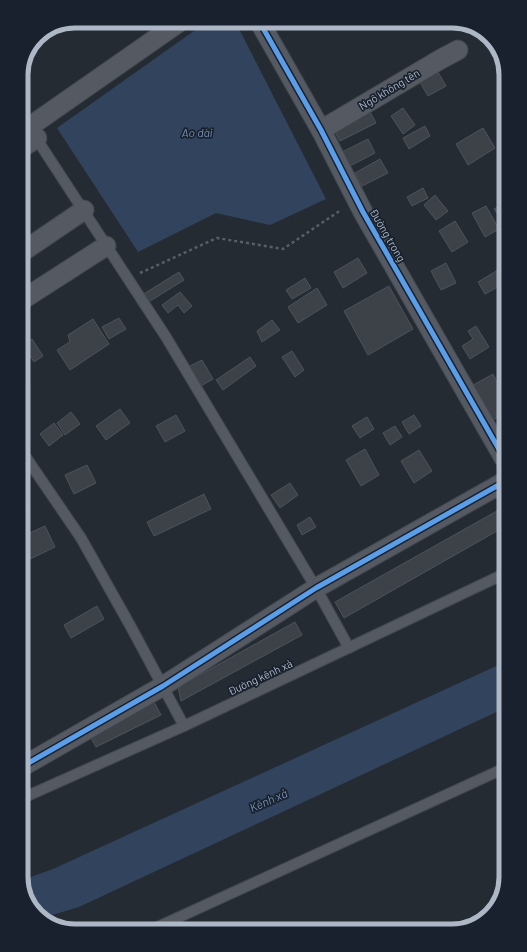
<svg xmlns="http://www.w3.org/2000/svg" width="527" height="952" viewBox="0 0 527 952" font-family="Barlow,sans-serif">
	<style>
		.water { fill: #31435d }
		.building { fill: #3d4249; stroke: #4c535c }
		.lines { fill: none; stroke-linecap: round; stroke-linejoin: round }
		.lane-casing { stroke: #42474e; stroke-width: 12 }
		.street-casing { stroke: #42474e; stroke-width: 21 }
		.path { stroke: #585e65; stroke-width: 2.5; stroke-dasharray: 3 3; stroke-linecap: butt }
		.lane { stroke: #545962; stroke-width: 10 }
		.street { stroke: #545962; stroke-width: 19 }
		.cycleway-casing { stroke: #19212e; stroke-width: 8 }
		.cycleway { stroke: #5a9eea; stroke-width: 5 }
		.labels { text-anchor: middle; dominant-baseline: central; stroke-width: 3.5; stroke-linejoin: round; paint-order: stroke }
		.street-label { font-size: 11px; fill: #adb7c6; stroke: #19212e }
		.water-label { font-size: 12px; font-style: italic; fill: #748db0; stroke: #19212e }
		.rim { fill: none; stroke: #adb7c6; stroke-width: 5 }
	</style>
	<rect width="100%" height="100%" fill="#252b33"/>
	<g class="water">
		<polygon points="208,21 235,21 326,199 270,225 216,213 138,252 57,128"/>
		<polygon points="505,662 505,708 79,907 42,918 25,898 25,879 53,869"/>
	</g>
	<g class="building">
		<polygon points="435,67 446,86 428,96 417,77"/>
		<polygon points="366,104 376,123 340,141 330,123"/>
		<polygon points="403,108 415,125 403,134 391,116"/>
		<polygon points="425,126 430,136 409,149 403,138"/>
		<polygon points="483,128 495,148 468,165 456,144"/>
		<polygon points="368,139 375,153 350,166 342,152"/>
		<polygon points="380,159 388,173 362,186 355,173"/>
		<polygon points="423,188 428,198 412,206 407,197"/>
		<polygon points="435,195 448,211 436,220 424,205"/>
		<polygon points="503,204 503,223 494,209"/>
		<polygon points="486,206 499,229 485,237 472,213"/>
		<polygon points="455,221 468,242 452,252 439,231"/>
		<polygon points="358,258 367,273 343,288 334,272"/>
		<polygon points="446,263 456,283 441,290 431,271"/>
		<polygon points="498,270 503,278 503,284 485,294 478,282"/>
		<polygon points="179,272 184,280 147,303 142,295"/>
		<polygon points="305,278 311,288 292,299 286,290"/>
		<polygon points="389,286 413,329 368,355 344,311"/>
		<polygon points="317,288 327,305 298,323 288,307"/>
		<polygon points="180,292 192,306 184,313 178,305 168,313 162,305"/>
		<polygon points="119,318 126,329 109,339 102,327"/>
		<polygon points="93,319 109,344 70,370 57,350 70,342 68,335"/>
		<polygon points="272,320 280,330 262,342 257,331"/>
		<polygon points="476,326 489,347 470,359 462,346 473,339 468,331"/>
		<polygon points="32,339 43,356 34,362 23,345"/>
		<polygon points="292,351 304,370 295,377 282,357"/>
		<polygon points="250,357 256,366 223,390 216,380"/>
		<polygon points="202,360 213,379 199,387 188,367"/>
		<polygon points="493,374 503,394 504,414 487,423 468,388"/>
		<polygon points="120,409 130,423 106,440 96,426"/>
		<polygon points="71,412 80,424 65,435 57,423"/>
		<polygon points="176,415 185,431 165,442 156,426"/>
		<polygon points="414,415 421,426 409,434 402,422"/>
		<polygon points="367,417 374,429 360,438 352,426"/>
		<polygon points="54,423 63,435 49,446 40,434"/>
		<polygon points="395,426 402,437 390,445 383,433"/>
		<polygon points="365,449 379,475 361,486 346,460"/>
		<polygon points="419,450 432,471 414,483 401,461"/>
		<polygon points="87,465 96,483 74,494 65,475"/>
		<polygon points="290,483 298,495 280,508 271,495"/>
		<polygon points="204,494 211,509 154,536 147,522"/>
		<polygon points="504,507 504,527 344,618 335,602"/>
		<polygon points="310,517 316,527 302,535 297,525"/>
		<polygon points="45,526 55,547 24,562 23,536"/>
		<polygon points="97,606 104,619 71,638 64,625"/>
		<polygon points="295,622 302,635 181,701 178,687"/>
		<polygon points="154,702 161,715 96,747 89,734"/>
	</g>
	<g class="lines">
		<g class="lane-casing">
			<g id="lane">
				<polyline points="21,115 166,337 316,588 349,648"/>
				<polyline points="23,453 81,538 131,627 184,726"/>
				<polyline points="25,797 184,726 504,574"/>
				<polyline points="151,930 505,768"/>
			</g>
		</g>
		<g class="street-casing">
			<g id="street">
				<polyline points="259,21 321,130 363,212 504,458"/>
				<polyline points="29,127 181,21"/>
				<polyline points="321,130 441,59 458,50"/>
				<polyline points="21,148 37,138"/>
				<polyline points="22,252 84,210"/>
				<polyline points="22,300 106,246"/>
				<polyline points="25,765 163,686 316,588 504,482"/>
			</g>
		</g>
		<polyline class="path" points="140,273 217,238 283,249 341,210"/>
		<use href="#lane" class="lane"/>
		<use href="#street" class="street"/>
		<g class="cycleway-casing">
			<g id="cycleway">
				<polyline points="259,21 321,130 363,212 504,458"/>
				<polyline points="25,765 163,686 316,588 504,482"/>
			</g>
		</g>
		<use href="#cycleway" class="cycleway"/>
	</g>
	<g class="labels">
		<g class="street-label">
			<text transform="translate(389 89) rotate(-31)">Ngõ không tên</text>
			<text transform="translate(388 235) rotate(60)">Đường trong</text>
			<text transform="translate(260 677) rotate(-25)">Đường kênh xả</text>
		</g>
		<g class="water-label">
			<text x="197" y="132">Ao dài</text>
			<text transform="translate(268 800) rotate(-24)">Kênh xả</text>
		</g>
	</g>
	<path d="M0 0H527V952H0ZM75 28H452A47 47 0 0 1 499 75V877A47 47 0 0 1 452 924H75A47 47 0 0 1 28 877V75A47 47 0 0 1 75 28Z" fill="#19212e" fill-rule="evenodd"/>
	<path class="rim" d="M75 28H452A47 47 0 0 1 499 75V877A47 47 0 0 1 452 924H75A47 47 0 0 1 28 877V75A47 47 0 0 1 75 28Z"/>
</svg>
